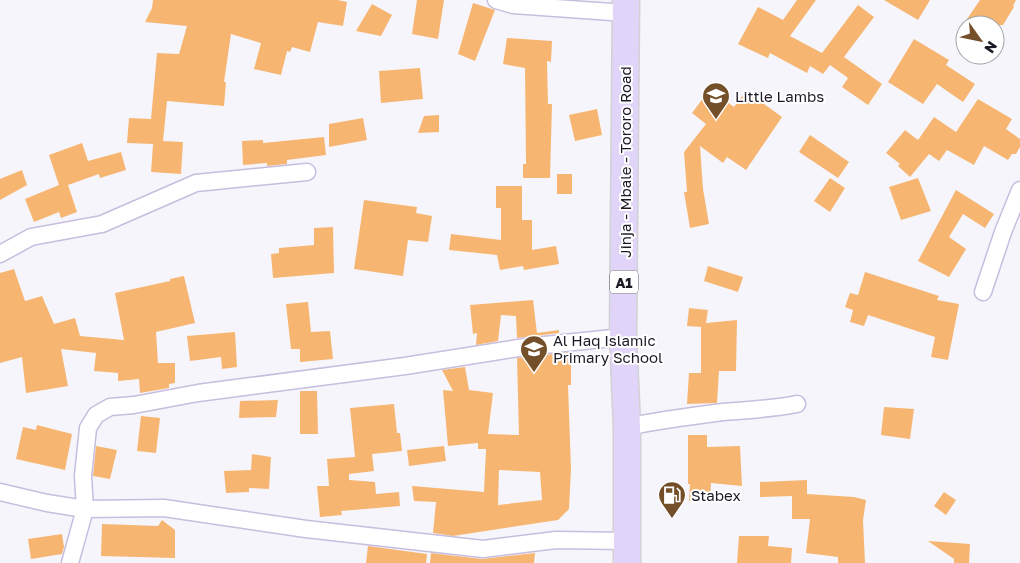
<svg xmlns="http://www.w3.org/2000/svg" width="1020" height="563" viewBox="0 0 1020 563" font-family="'Golos Text',sans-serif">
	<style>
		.building { fill: #f6b672; fill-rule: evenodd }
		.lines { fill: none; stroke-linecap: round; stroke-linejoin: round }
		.minor-casing { stroke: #c7bdde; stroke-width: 19 }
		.primary-casing { stroke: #d2d1d3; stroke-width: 29 }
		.minor { stroke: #fff; stroke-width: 16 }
		.primary { stroke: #e0d4f9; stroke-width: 26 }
		.labels { text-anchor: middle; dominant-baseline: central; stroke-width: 4; stroke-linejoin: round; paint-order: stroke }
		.shield { fill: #fff; stroke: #615e66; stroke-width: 1 }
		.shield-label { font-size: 14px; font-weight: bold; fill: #1d1925 }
		.poi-label { font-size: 15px; fill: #1d1925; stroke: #fff; text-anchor: start }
		.street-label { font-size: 15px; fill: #1d1925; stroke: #fff }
	</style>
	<rect width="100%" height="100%" fill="#f7f5fc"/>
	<g class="building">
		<polygon points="153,0 338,0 347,2 343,26 318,22 310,52 292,47 290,52 287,51 281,75 254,69 261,43 231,34 224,82 226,82 224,106 167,101 163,141 183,142 181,174 151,172 153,144 127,143 129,118 151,119 157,53 179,54 187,26 145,22 152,8"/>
		<polygon points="417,0 444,0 438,39 412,34"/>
		<polygon points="797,0 816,0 790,36 822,53 858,5 874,17 844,57 882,84 868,105 842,87 848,78 830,65 823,74 810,66 807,73 770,53 768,58 738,44 758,7 783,20"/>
		<polygon points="884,0 930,0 918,20"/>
		<polygon points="980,0 1016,0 1013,6 1014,7 1003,25 963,25"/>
		<polygon points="473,3 495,10 475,61 458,54"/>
		<polygon points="372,4 392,15 381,36 356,31"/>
		<polygon points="507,38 552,41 551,62 547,61 548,104 552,104 550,178 523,178 523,164 526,164 525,68 503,64"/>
		<polygon points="914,39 949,60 946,65 975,84 963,102 937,84 923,104 888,82"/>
		<polygon points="420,68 423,99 381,103 379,71"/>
		<polygon points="710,89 734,107 746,91 782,117 746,170 727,157 723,163 700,146 703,189 709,224 690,228 684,192 687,192 684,152 706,124 692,113"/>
		<polygon points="978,99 1012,119 1006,129 1020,139 1020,147 1016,154 1012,154 1008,160 984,146 974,165 947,150 939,161 929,154 910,177 898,166 900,164 886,153 905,130 918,140 934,117 956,132"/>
		<polygon points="597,109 602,135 575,141 569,115"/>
		<polygon points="439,115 439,132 418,133 424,116"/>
		<polygon points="363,118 367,140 329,147 329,124"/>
		<polygon points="810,135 849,162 838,178 799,152"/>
		<polygon points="324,137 326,155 287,160 287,164 267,166 267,163 243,165 242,141 263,140 263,143"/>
		<polygon points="82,143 88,161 121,152 126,170 100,178 99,174 68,185 77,212 61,218 59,212 34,222 25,199 59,185 49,155"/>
		<polygon points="22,170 27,185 0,200 0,179"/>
		<rect x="557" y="174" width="15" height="20"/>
		<polygon points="830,178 845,188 830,212 814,201"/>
		<polygon points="918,178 931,211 901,220 889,187"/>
		<polygon points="496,186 522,186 522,220 532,220 532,250 556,246 559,264 524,270 523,266 500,270 497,255 449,250 451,234 501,240 501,208 496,208"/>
		<polygon points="956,190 994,214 985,228 963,214 949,237 966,249 949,277 918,261"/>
		<polygon points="364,200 417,207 416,213 432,216 428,242 408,240 403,276 354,269"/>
		<polygon points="333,227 334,273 273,278 271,254 279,253 279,248 314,245 314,228"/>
		<polygon points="708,266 743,277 738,292 704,281"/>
		<polygon points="14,269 25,301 42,296 54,324 75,318 80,336 124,340 115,293 170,281 170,279 184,276 195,323 156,332 158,363 175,363 175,383 169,384 169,388 140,393 139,379 118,381 118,373 94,371 96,353 61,349 68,386 26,393 22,357 0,363 0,273"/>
		<polygon points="865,272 939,296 937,300 959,304 948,360 931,357 935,337 868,315 864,326 850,322 853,310 845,307 850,293 858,295"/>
		<polygon points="533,300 537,333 559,330 559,333 517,338 516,316 501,315 498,341 476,345 477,333 473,334 470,305"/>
		<polygon points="308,302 311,332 330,331 333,359 300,362 300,349 291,349 286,304"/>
		<polygon points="689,308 708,310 706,323 737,320 736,371 719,371 717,403 687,404 689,373 701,373 701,327 687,326"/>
		<polygon points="235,332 237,367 222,369 221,357 190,361 187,336"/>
		<path d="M571,352V385H568L571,469L569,509L558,520L453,536L433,533L436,502L414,501L412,486L484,492L486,449H478V443L448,446L443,390L453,391L442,370L465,367L469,390L493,393L488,434L519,435L517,358ZM499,470L540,472L542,500L498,505Z"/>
		<polygon points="300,391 317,391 318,434 300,434"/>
		<polygon points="278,400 276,417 239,418 240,401"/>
		<polygon points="394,404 397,433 400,433 402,451 372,454 374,471 349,474 349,480 375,482 376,494 399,492 400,506 341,511 342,515 320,517 317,486 329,486 327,459 355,457 350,408"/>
		<polygon points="884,407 914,409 910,439 881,435"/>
		<polygon points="141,416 160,418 156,453 137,451"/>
		<polygon points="37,425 72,434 65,470 16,459 23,427 36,430"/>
		<polygon points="688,435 707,435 707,447 740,446 742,486 711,483 710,500 689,501 690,484 688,484"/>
		<polygon points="96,446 117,450 110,479 93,476"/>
		<polygon points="444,446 446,461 409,466 407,450"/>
		<polygon points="252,454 271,457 269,489 249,488 249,492 226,493 224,471 251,470"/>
		<polygon points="807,480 807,494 854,497 866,500 863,520 865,563 838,563 838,557 806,553 810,519 792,519 792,496 760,497 760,482"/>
		<polygon points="944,492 956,500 946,515 934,506"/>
		<polygon points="162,520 175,530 175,558 101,556 102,524 158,526"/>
		<polygon points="62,534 64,547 62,554 31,559 28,539"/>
		<polygon points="739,536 769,536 768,546 792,548 791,563 737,563"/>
		<polygon points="928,541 970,544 969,563 954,563 954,559"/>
		<polygon points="368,546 427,554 426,563 366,563"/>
		<polygon points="431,553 482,559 535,553 534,563 430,563"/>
	</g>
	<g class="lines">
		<g class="minor-casing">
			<g id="minor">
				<polyline points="496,0 513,5 626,13"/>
				<polyline points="0,254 31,237 102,224 196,183 307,172"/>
				<polyline points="983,292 1003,232 1020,190"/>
				<path d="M627,427C659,420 691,416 723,412C748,410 772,409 797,404"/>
				<polyline points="0,492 47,503 85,509 164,508 306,529 483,549 556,540 626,541"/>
				<polyline points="70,563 85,509 83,476 88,428 96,415 110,407 134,405 198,393 405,366 525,347 623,337"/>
			</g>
		</g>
		<g class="primary-casing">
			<polyline id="primary" points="626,0 623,337 627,427 627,563"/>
		</g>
		<use href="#minor" class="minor"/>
		<use href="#primary" class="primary"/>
	</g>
	<defs>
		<g id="school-pin" transform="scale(1.4375)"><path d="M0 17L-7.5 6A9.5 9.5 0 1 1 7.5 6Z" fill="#735029" stroke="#fff"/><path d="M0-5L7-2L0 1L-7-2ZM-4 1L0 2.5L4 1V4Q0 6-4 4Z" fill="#fff"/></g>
		<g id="fuel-pin" transform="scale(1.4375)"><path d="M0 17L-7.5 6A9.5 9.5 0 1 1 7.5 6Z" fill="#735029" stroke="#fff"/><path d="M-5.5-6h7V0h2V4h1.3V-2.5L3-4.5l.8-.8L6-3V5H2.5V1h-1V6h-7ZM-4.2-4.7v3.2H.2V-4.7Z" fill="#fff"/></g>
	</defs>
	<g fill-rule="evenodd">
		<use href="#school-pin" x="716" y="96"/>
		<use href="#school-pin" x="534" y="349"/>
		<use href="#fuel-pin" x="672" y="495"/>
	</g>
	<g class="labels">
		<rect class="shield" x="610" y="270.5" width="28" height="23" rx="4"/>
		<g class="shield-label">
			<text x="624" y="282">A1</text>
		</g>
		<g class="poi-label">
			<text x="735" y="96">Little Lambs</text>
			<text x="553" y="340">Al Haq Islamic<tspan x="553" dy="17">Primary School</tspan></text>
			<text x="691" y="495">Stabex</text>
		</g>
		<g class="street-label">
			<text transform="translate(625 162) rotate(-90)">Jinja - Mbale - Tororo Road</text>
		</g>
	</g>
	<g transform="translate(980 40) rotate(123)"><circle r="24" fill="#ffffff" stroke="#a5a3a8"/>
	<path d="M0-4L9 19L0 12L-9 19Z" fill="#735029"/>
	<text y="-8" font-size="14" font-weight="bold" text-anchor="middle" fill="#1d1925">N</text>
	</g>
</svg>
